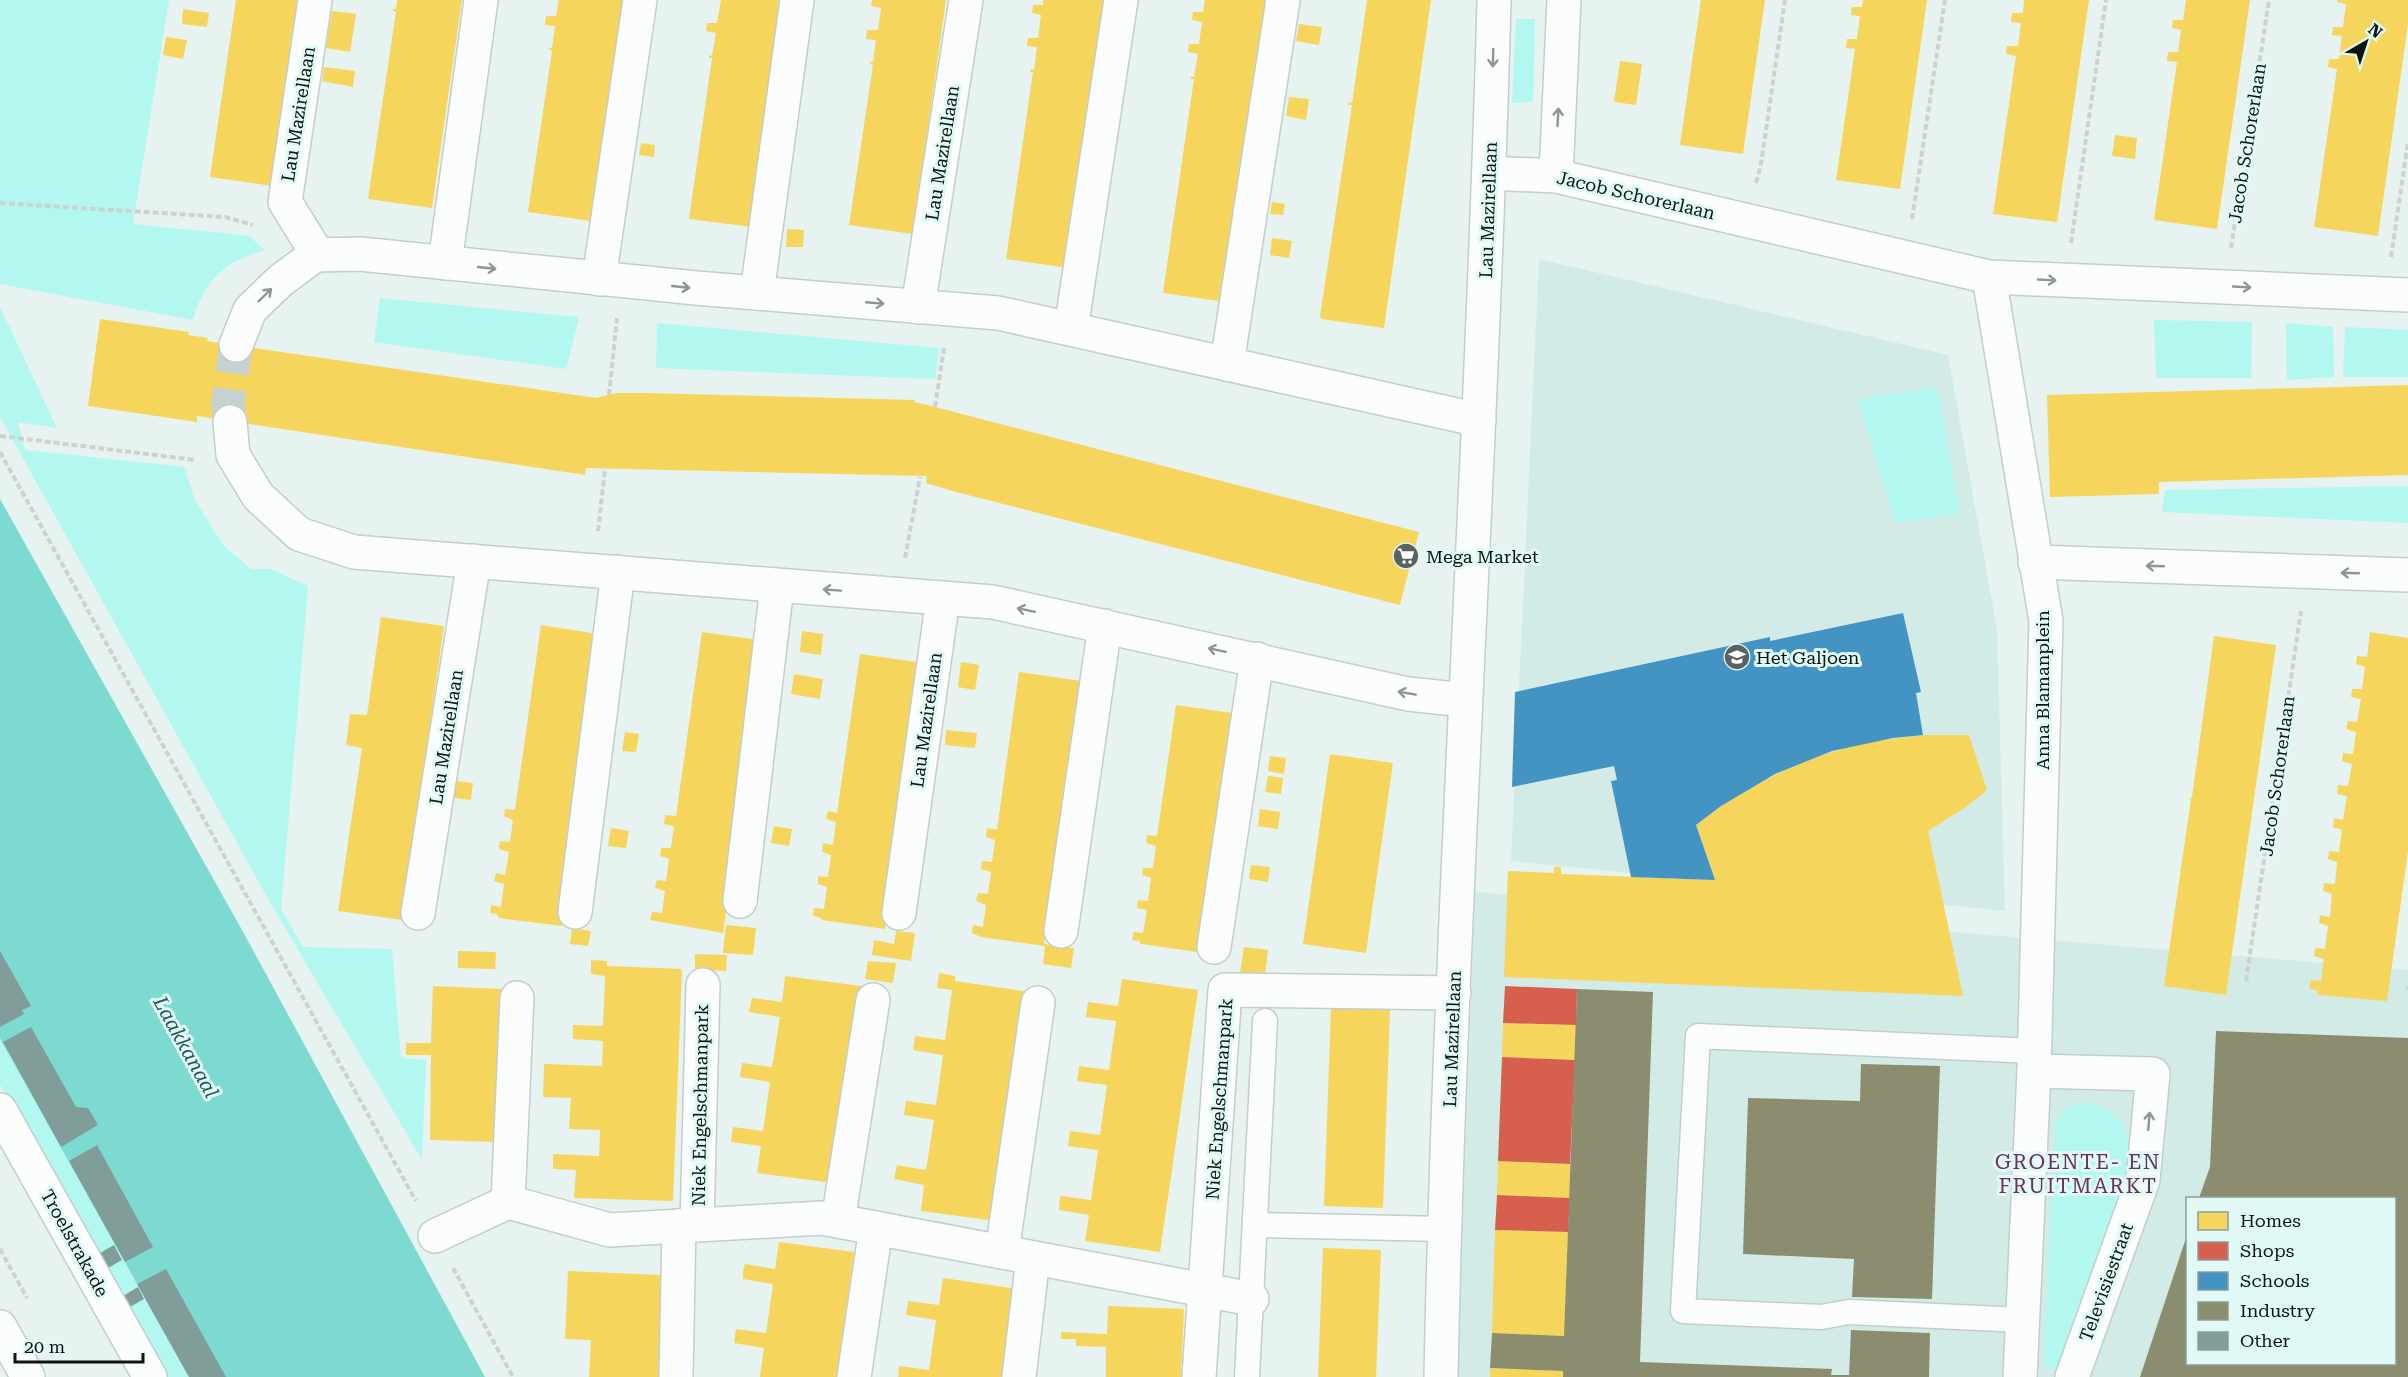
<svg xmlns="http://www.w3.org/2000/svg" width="2408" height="1377" viewBox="0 0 2408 1377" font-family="'Roboto Serif',serif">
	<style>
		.built { fill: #d3ebe7; fill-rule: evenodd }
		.green { fill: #b2f8f0 }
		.water { fill: #7cdad1 }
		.homes { fill: #f6d55c }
		.shops { fill: #d6604d }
		.schools { fill: #4393c3 }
		.industry { fill: #8c8c6e }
		.building { fill: #819d9a }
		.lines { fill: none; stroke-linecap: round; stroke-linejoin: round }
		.minor-tunnel { stroke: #c5d2d0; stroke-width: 33; stroke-dasharray: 33 16; stroke-linecap: butt }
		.service-casing { stroke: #c3cdcc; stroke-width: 27 }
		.pedestrian-casing { stroke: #c3cdcc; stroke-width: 36 }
		.minor-casing { stroke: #c3cdcc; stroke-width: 36 }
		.path { stroke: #cdd2d1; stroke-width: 4; stroke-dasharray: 6 3; stroke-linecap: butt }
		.service { stroke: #fbfdfd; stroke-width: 24 }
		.pedestrian { stroke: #fbfdfd; stroke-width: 33 }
		.minor { stroke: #fbfdfd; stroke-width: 33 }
		.oneway { stroke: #8f9594 }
		.labels { text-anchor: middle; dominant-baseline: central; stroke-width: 6; stroke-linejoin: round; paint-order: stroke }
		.street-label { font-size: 18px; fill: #0c1514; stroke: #e0f9f5 }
		.poi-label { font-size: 18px; fill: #0c1514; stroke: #e0f9f5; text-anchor: start }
		.water-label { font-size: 20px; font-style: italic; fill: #215751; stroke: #e0f9f5 }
		.quarter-label { font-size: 21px; letter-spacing: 1.5px; fill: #69315e; stroke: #e0f9f5 }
	</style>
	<rect width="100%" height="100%" fill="#e6f3f1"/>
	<g class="built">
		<polygon points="1539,259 1948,355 1997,630 2005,911 1511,861"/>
		<path d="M1475,892L2408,970V1377H1457ZM2188,1198H2394V1364H2188Z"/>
	</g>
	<g class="green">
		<path d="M0,0H169L133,224L249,236L265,250C225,261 204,280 193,320L0,284Z"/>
		<polygon points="1516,19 1535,19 1533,102 1512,103"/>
		<polygon points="380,298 579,317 566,369 374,342"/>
		<polygon points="0,307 57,428 18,422 25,450 184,467 195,501 224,546 251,569 271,569 308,586 281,909 303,947 392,949 401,1058 426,1060 422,1160 271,904 0,417"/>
		<polygon points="2154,320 2252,322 2251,378 2156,378"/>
		<polygon points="657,323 939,348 935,379 656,368"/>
		<polygon points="2286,323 2333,327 2334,377 2287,380"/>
		<polygon points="2345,327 2408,330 2408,377 2343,377"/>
		<polygon points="1937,387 1960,513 1895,523 1858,399"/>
		<polygon points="2408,486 2408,523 2162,512 2165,490"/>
		<polygon points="0,1038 189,1377 163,1377 0,1085"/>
		<path d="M2084,1102C2124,1110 2128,1128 2131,1165L2063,1365L2055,1369L2047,1368L2044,1360L2055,1124L2065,1108Z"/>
	</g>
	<polygon class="water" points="0,499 242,930 485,1377 189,1377 2,1042 0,1038"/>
	<g class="homes">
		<polygon points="236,0 300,0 273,186 210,177"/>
		<polygon points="397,0 462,0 432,208 368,199 396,12 393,11 393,9 396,9"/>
		<polygon points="559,0 623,0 591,221 528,212 552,51 548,48 552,48 555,26 545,25 546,16 556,16"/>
		<polygon points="721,0 785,0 752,227 689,219 712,58 709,58 709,55 712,56 716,33 706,31 707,23 717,23"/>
		<polygon points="872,0 946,0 913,234 849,225 873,65 870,64 870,62 873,62 876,40 866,39 867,30 878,30 881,8 871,6"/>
		<polygon points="1043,0 1108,0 1069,268 1006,259 1033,72 1030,72 1031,69 1034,70 1037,47 1027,46 1028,38 1038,38 1041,15 1032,13 1033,5 1043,5"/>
		<polygon points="1205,0 1269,0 1226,302 1163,293 1190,106 1194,79 1191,79 1191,76 1194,77 1198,54 1188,52 1189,44 1199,44 1202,22 1192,20 1193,12 1203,12"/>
		<polygon points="1367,0 1431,0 1384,328 1321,319 1320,316 1352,105 1348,105 1349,102 1352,103"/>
		<polygon points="1701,0 1765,0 1743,154 1680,145"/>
		<polygon points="1863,0 1927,0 1900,189 1836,180 1855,49 1846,48 1847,39 1857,39 1860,16 1851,15 1852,7 1862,7"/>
		<polygon points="2024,0 2089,0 2057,222 1993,214 2016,56 2006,54 2007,46 2018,46 2021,23 2011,22 2012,13 2023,13"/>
		<polygon points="2186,0 2250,0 2217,229 2154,220 2177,62 2167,61 2168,52 2178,52 2181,30 2172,28 2173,20 2183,20"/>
		<polygon points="2337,0 2408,0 2408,24 2378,236 2314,227 2337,69 2328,67 2329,59 2339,59 2342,36 2332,35 2333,27 2343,27 2346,4 2337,2"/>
		<polygon points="183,9 209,13 207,27 182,24"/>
		<polygon points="332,11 356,14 350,52 326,48"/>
		<polygon points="1299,24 1322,27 1319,45 1296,41"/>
		<polygon points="166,37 187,40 183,59 163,55"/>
		<polygon points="1620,61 1642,64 1636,105 1614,102"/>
		<polygon points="324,67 355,71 353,87 322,81"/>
		<polygon points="1289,97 1309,99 1306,120 1286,116"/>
		<polygon points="2115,135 2137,138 2135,159 2112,156"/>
		<polygon points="641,143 655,145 654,157 639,155"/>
		<polygon points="1272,202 1285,204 1283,215 1270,214"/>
		<polygon points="787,229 804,230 803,247 786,247"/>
		<polygon points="1272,238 1292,241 1289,258 1270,255"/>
		<polygon points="100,319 189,332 188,335 208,338 207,341 596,398 616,393 648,393 914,400 914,402 935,407 1419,532 1400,605 956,492 926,483 927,476 586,468 585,475 197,416 197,422 88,406"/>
		<polygon points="2408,385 2408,475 2159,482 2159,494 2050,497 2047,395"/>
		<polygon points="381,617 444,626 402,920 338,911 362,748 346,745 350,714 367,715"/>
		<polygon points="541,625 604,635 562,926 499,918 497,914 490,913 491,905 501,907 504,884 494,881 496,873 505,875 509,852 499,849 500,841 510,842 513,820 504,816 505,809 515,810"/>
		<polygon points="802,631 823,634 821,655 800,652"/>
		<polygon points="702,632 765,641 723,933 650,920 652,912 662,913 665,891 655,888 657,880 666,881 669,859 660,856 661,848 671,848 674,826 664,824 665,815 676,816"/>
		<polygon points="2370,632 2408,638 2408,851 2387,1001 2318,995 2318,991 2309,988 2311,980 2321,981 2324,959 2314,956 2315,948 2325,949 2328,926 2319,923 2320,915 2330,917 2332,894 2323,891 2324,883 2335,884 2337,862 2328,859 2329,851 2339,852 2342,830 2333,827 2334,818 2343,820 2347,796 2337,794 2338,785 2348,786 2352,764 2342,761 2343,753 2353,754 2356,732 2346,729 2348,721 2357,722 2361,699 2351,697 2352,689 2362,689 2365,667 2356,664 2357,656 2367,657"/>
		<polygon points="2214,636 2276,645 2226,995 2164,986 2191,799 2189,799 2192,797"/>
		<polygon points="860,654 923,663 885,929 822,920 819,917 813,916 814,908 824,909 827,887 818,884 818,876 828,877 831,855 822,852 823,843 833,845 836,822 826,819 828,811 837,813"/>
		<polygon points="961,662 979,665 975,690 958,687"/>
		<polygon points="1019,672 1082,681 1044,944 1074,948 1071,968 1043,964 1045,946 981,937 972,933 973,925 983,927 986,905 976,901 978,893 988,894 991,872 981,869 982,861 992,862 995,840 986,837 987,828 997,830"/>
		<polygon points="794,674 823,679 820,699 791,694"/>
		<polygon points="1176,705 1239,714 1205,953 1141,944 1139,941 1132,940 1134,932 1143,933 1147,910 1137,908 1138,900 1148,901 1151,878 1142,875 1143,868 1153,868 1156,846 1146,843 1147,835 1157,836"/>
		<polygon points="946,730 977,733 975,748 945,745"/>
		<polygon points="625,732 639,734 636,752 622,751"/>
		<polygon points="1923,735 1969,735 1987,790 1966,807 1928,831 1963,996 1504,977 1508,871 1554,873 1554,867 1561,867 1561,874 1715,880 1696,825 1721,806 1747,789 1803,761 1862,743"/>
		<polygon points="1330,754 1393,763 1366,953 1303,944"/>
		<polygon points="1270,756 1286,758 1284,774 1268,771"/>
		<polygon points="1268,776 1283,778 1281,794 1265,792"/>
		<polygon points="456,781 473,783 471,800 454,798"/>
		<polygon points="1260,809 1280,812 1278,829 1258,826"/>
		<polygon points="774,826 792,829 789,846 771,843"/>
		<polygon points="611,828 629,831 626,848 608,846"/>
		<polygon points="1251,865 1270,867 1268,882 1249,879"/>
		<polygon points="726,925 756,928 753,955 723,953"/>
		<polygon points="572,928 591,931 588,946 570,944"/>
		<polygon points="896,931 915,933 911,961 872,955 874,940 894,944"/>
		<polygon points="1244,947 1268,950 1265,976 1240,973"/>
		<polygon points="458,951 496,952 495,969 458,968"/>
		<polygon points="695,954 727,955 726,971 695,969"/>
		<polygon points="591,960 607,961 607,966 682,969 673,1201 574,1198 576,1170 553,1169 553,1154 599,1156 600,1130 569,1129 571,1098 543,1097 544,1064 602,1066 603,1041 573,1039 573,1025 603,1026 605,976 591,974"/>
		<polygon points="868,961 896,963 893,983 865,979"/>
		<polygon points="939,973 955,976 955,981 1029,992 996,1221 921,1211 924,1185 894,1179 897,1165 926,1170 934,1120 904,1115 906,1101 936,1105 943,1055 913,1050 915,1036 945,1040 952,990 937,988"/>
		<polygon points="785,976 861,986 833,1183 757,1173 761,1146 731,1142 733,1127 763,1131 770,1082 740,1077 742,1063 772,1067 780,1017 749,1012 752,998 782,1002"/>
		<polygon points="1122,979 1198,990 1160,1252 1085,1241 1089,1215 1059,1210 1060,1196 1091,1200 1098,1150 1068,1146 1070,1131 1100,1135 1107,1085 1077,1081 1078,1074 1079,1066 1109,1070 1116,1021 1086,1017 1087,1009 1088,1002 1118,1006"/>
		<polygon points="433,986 502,989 495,1142 430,1140 431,1055 406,1055 406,1043 431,1043"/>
		<polygon points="1331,1007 1390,1009 1383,1208 1324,1206"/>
		<polygon points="1503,1023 1576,1025 1575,1060 1502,1057"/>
		<polygon points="1498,1161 1570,1164 1570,1198 1497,1195"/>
		<polygon points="1495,1230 1568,1232 1564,1336 1492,1333"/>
		<polygon points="779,1242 854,1252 837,1377 760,1377 764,1348 734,1343 736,1329 766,1333 773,1284 743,1279 743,1271 745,1264 775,1269"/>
		<polygon points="1323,1248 1381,1250 1376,1377 1318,1377"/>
		<polygon points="568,1271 662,1275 658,1377 589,1377 591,1340 565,1339"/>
		<polygon points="943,1278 1018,1289 1005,1377 898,1377 899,1366 929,1370 936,1320 906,1315 908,1301 939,1305"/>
		<polygon points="1108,1306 1184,1309 1181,1377 1106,1377 1106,1347 1076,1346 1076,1339 1061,1339 1061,1332 1107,1334"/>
		<polygon points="1490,1368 1563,1371 1563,1377 1490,1377"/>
	</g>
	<g class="shops">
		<polygon points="1505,986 1577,989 1576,1025 1503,1023"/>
		<polygon points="1502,1057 1575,1060 1570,1164 1498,1161"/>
		<polygon points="1497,1195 1570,1198 1568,1232 1495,1230"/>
	</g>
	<polygon class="schools" points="1903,613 1921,692 1916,693 1923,735 1893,738 1832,751 1775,774 1721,806 1696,825 1715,880 1631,877 1611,781 1617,780 1614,766 1512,787 1515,692 1770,637 1770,641"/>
	<g class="industry">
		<polygon points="1577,989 1653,992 1640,1362 1832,1369 1831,1375 1849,1375 1849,1377 1563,1377 1563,1371 1490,1368 1492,1333 1564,1336"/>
		<polygon points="2216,1031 2408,1038 2408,1377 2140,1377 2187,1235 2187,1364 2394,1364 2394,1198 2199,1198 2210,1167"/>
		<polygon points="1861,1064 1940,1066 1932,1299 1852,1297 1854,1259 1743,1254 1748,1098 1860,1101"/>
		<polygon points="1851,1330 1930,1333 1929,1377 1849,1377"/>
	</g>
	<g class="building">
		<polygon points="0,951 31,1006 22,1010 24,1014 0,1027"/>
		<polygon points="31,1027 76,1107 88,1108 98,1125 61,1147 3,1042"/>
		<polygon points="97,1145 153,1247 125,1262 69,1161"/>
		<polygon points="114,1245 122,1260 108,1268 100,1253"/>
		<polygon points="166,1269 226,1377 189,1377 137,1284"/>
		<polygon points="138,1287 144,1299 130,1307 123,1296"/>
	</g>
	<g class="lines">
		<polyline class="minor-tunnel" points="230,422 228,402 236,345"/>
		<g class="service-casing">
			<g id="service">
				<polyline points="1255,1225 1444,1229"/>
				<polyline points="2023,1320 1849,1312 1821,1317 1683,1311 1698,1036 2034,1051"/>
				<polyline points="1247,1377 1265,1021"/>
			</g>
		</g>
		<g class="pedestrian-casing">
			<g id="pedestrian">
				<polyline points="315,0 285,202 318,255"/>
				<polyline points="445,263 481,0"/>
				<polyline points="599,279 640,0"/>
				<polyline points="757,293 797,0"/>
				<polyline points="918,307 966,0"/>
				<polyline points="1071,329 1121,0"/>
				<polyline points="1227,364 1283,0"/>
				<polyline points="740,901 777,586"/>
				<polyline points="575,912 618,572"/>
				<polyline points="418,913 474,561"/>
				<polyline points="899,913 943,598"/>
				<polyline points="1061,931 1105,626"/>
				<polyline points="1214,947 1257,659"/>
				<polyline points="508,1202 517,998"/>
				<polyline points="838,1221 873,1000"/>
				<polyline points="697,1225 703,985"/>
				<polyline points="435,1236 508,1202 610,1230 822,1218 1252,1299"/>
				<polyline points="1002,1252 1038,1003"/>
				<polyline points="676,1377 679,1226"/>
				<polyline points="854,1377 876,1228"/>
				<polyline points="1019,1377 1033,1258"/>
				<polyline points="1199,1377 1225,990 1454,993"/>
			</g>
		</g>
		<g class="minor-casing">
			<g id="minor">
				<polyline points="1489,173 1556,176 1989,277 2408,295"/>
				<polyline points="1556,176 1564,0"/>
				<polyline points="1989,277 2046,621 2034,1071 2020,1377"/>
				<polyline points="236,345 250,310 280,281 315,255 360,254 696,288 998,313 1479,420"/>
				<polyline points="230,422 233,455 258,496 299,534 354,552 993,602 1408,694 1465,700"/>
				<polyline points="2035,562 2408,575"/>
				<polyline points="2034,1071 2153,1074 2143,1180 2072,1377"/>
				<polyline points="0,1110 150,1377"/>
				<polyline points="0,1327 28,1377"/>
				<path d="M1441,1377C1450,918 1482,459 1494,0"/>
			</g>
		</g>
		<g class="path">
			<polyline points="1756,183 1761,164 1785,0"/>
			<polyline points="0,203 225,217 253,225"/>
			<polyline points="1912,219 1945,0"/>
			<polyline points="2071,243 2106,0"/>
			<polyline points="2231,248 2269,0"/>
			<polyline points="2391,257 2408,142"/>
			<polyline points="609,395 617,318"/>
			<polyline points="935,407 944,348"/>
			<polyline points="0,436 196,460"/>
			<polyline points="0,452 416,1201"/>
			<polyline points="598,531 605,469"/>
			<polyline points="905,558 920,477"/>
			<polyline points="2246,981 2301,611"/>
			<polyline points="2408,989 2408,986"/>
			<polyline points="0,1249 27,1298"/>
			<polyline points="453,1268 513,1377"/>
		</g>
		<use href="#service" class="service"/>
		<use href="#pedestrian" class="pedestrian"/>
		<use href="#minor" class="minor"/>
	</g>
	<defs><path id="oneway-shaft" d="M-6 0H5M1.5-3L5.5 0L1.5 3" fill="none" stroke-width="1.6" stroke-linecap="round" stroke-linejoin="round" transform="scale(1.5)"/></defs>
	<g class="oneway">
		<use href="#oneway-shaft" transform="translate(1493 58) rotate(92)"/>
		<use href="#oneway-shaft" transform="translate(1558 117) rotate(-87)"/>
		<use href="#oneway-shaft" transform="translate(487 268) rotate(6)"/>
		<use href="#oneway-shaft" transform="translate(2047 280) rotate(3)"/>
		<use href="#oneway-shaft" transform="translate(681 287) rotate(6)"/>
		<use href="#oneway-shaft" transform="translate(2242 287) rotate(3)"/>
		<use href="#oneway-shaft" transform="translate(265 295) rotate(-44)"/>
		<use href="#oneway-shaft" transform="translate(875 303) rotate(5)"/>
		<use href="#oneway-shaft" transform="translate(2155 566) rotate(-178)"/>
		<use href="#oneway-shaft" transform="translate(2350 573) rotate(-178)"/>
		<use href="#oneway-shaft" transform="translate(832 590) rotate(-176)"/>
		<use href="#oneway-shaft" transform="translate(1026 610) rotate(-168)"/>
		<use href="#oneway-shaft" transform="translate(1217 650) rotate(-168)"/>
		<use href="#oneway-shaft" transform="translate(1407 693) rotate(-170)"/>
		<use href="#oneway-shaft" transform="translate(2149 1121) rotate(-85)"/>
	</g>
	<defs>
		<g id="supermarket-disc" transform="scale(1.35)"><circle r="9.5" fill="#586361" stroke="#e0f9f5"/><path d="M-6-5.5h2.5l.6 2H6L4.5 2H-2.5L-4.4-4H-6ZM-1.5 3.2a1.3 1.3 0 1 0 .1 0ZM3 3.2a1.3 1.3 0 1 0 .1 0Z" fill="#fff"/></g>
		<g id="school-disc" transform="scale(1.35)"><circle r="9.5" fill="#586361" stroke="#e0f9f5"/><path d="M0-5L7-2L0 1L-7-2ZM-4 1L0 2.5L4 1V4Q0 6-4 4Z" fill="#fff"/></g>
	</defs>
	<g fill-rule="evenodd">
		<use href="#supermarket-disc" x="1406" y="556"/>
		<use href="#school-disc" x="1737" y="657"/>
	</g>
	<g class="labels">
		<g class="street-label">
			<text transform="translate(298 114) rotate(-81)">Lau Mazirellaan</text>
			<text transform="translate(2247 143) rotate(-81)">Jacob Schorerlaan</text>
			<text transform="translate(942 153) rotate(-81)">Lau Mazirellaan</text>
			<text transform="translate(1636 195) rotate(13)">Jacob Schorerlaan</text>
			<text transform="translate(1488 210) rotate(-88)">Lau Mazirellaan</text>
			<text transform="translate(2042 690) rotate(-90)">Anna Blamanplein</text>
			<text transform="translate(926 720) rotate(-82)">Lau Mazirellaan</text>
			<text transform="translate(446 737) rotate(-81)">Lau Mazirellaan</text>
			<text transform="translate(2277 776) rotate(-82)">Jacob Schorerlaan</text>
			<text transform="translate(1452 1039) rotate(-88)">Lau Mazirellaan</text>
			<text transform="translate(1219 1099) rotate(-86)">Niek Engelschmanpark</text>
			<text transform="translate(700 1105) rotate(-89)">Niek Engelschmanpark</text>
			<text transform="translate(75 1243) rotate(61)">Troelstrakade</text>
			<text transform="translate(2106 1282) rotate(-70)">Televisiestraat</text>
		</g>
		<g class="poi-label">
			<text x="1426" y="556">Mega Market</text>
			<text x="1756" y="657">Het Galjoen</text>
		</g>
		<g class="water-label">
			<text transform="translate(186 1047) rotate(61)">Laakkanaal</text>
		</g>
		<g class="quarter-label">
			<text x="2078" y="1162">GROENTE- EN<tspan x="2078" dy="24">FRUITMARKT</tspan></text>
		</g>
	</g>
	<rect x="2186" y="1197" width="210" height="168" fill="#e0f9f5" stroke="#8b9e9b" stroke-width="1.5"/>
	<rect x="2198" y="1212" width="30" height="18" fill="#f6d55c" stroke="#8b9e9b" stroke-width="1.5"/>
	<text x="2240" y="1227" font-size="18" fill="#0c1514">Homes</text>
	<rect x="2198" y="1242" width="30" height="18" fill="#d6604d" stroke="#8b9e9b" stroke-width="1.5"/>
	<text x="2240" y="1257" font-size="18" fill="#0c1514">Shops</text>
	<rect x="2198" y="1272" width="30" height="18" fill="#4393c3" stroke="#8b9e9b" stroke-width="1.5"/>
	<text x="2240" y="1287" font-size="18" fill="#0c1514">Schools</text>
	<rect x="2198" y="1302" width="30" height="18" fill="#8c8c6e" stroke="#8b9e9b" stroke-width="1.5"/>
	<text x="2240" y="1317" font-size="18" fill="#0c1514">Industry</text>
	<rect x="2198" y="1332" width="30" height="18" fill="#819d9a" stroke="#8b9e9b" stroke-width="1.5"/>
	<text x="2240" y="1347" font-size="18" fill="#0c1514">Other</text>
	<g transform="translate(2366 42) rotate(39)" stroke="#e0f9f5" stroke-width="4.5" paint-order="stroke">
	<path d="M0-4.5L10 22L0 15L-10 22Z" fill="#0c1514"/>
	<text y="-9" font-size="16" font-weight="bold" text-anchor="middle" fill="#0c1514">N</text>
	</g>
	<path d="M15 1353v9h128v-9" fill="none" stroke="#0c1514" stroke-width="3"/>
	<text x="24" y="1353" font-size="18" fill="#0c1514" stroke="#e0f9f5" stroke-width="4.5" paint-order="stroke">20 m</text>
</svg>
